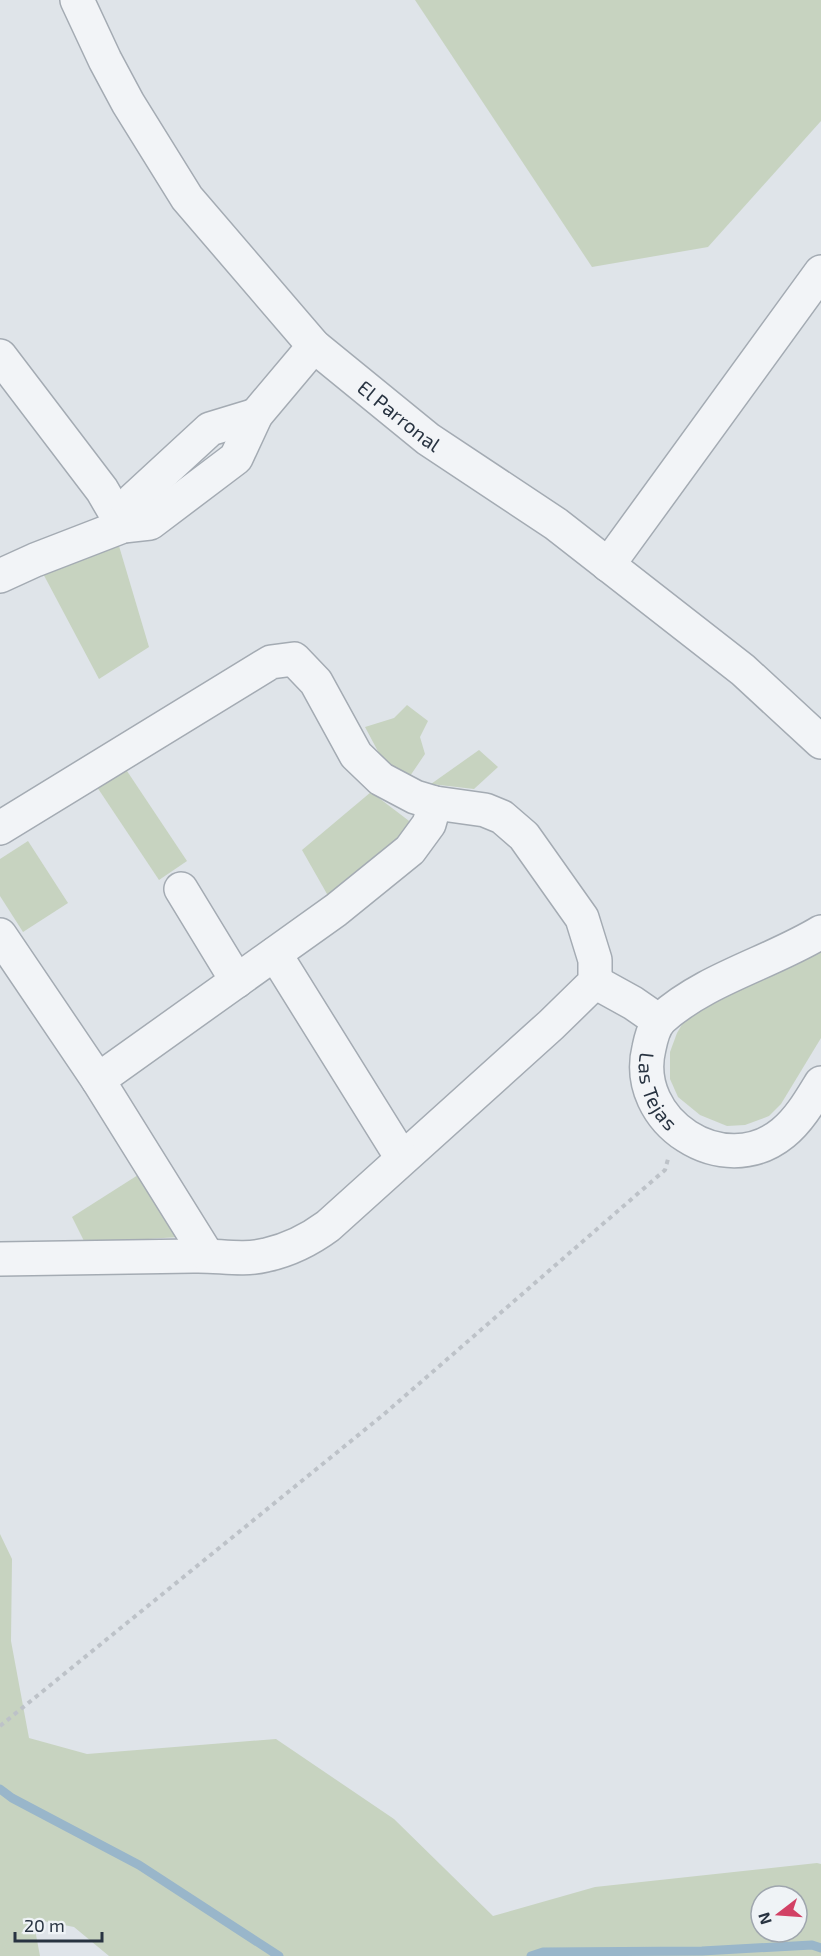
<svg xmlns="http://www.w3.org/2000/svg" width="821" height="1956" viewBox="0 0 821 1956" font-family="'Exo 2',sans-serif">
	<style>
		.green { fill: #c7d3c0; fill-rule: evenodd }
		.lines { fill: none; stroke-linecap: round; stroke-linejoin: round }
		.stream { stroke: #99b6ca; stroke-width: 9 }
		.minor-casing { stroke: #a4abb3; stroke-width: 36 }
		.path { stroke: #bdc2c8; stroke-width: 4; stroke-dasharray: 4.5 4.5; stroke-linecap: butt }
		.minor { stroke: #f2f4f7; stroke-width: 33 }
		.labels { text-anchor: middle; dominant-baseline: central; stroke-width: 6; stroke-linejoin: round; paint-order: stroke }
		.street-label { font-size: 20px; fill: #283341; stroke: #eff3f6 }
	</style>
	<rect width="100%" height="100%" fill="#dfe4e9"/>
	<g class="green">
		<polygon points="415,0 821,0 821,121 708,247 592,267"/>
		<polygon points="119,546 149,647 99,679 39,566"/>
		<polygon points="407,705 428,721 420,737 425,754 408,779 381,757 365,727 394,718"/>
		<polygon points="479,750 498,767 474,789 431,784"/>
		<polygon points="125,768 187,861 159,880 97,787"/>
		<polygon points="371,792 417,827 331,901 302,850"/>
		<polygon points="28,841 68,903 23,932 0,896 0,859"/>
		<polygon points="821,946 821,1038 781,1104 769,1116 745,1125 727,1126 700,1115 678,1097 670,1079 670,1052 677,1033 687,1016"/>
		<polygon points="138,1175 179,1237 85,1243 72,1217"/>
		<path d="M0,1534L12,1559L11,1641L29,1738L87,1754L276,1739L394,1819L493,1916L595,1887L817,1863L821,1864V1956H109L74,1927L33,1919L40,1956H0ZM761,1896H797V1932H761Z"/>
	</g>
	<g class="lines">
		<g class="stream">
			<polyline points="0,1789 12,1798 139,1865 279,1956"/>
			<polyline points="531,1956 543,1952 702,1951 812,1945 821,1948"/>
		</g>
		<g class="minor-casing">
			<g id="minor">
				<path id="s1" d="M77,0L105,60L128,103L187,198L314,346L428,439L556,524L743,670L821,742"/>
				<polyline points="0,356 102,490 123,526"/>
				<polyline points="123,526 133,500 210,429 256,415"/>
				<polyline points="608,565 821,272"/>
				<polyline points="0,576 35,560 123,526 150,523 236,458 256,415 314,346"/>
				<path d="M0,828L271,662L294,659L316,682L356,755L381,779L415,797L435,803L485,810L502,817L524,836L582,918L595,960V982L551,1025L328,1226C309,1240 289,1250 266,1255C242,1261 218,1255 193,1256C129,1257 64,1258 0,1259"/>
				<polyline points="181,889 237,981"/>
				<path id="s2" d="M821,932C770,963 705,979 661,1019C654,1026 651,1038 649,1048C631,1121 723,1182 783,1133C799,1120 810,1101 821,1083"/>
				<polyline points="0,935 98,1080 207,1255"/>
				<polyline points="275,954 402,1158"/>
				<polyline points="595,982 633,1003 659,1021"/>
				<polyline points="98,1080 336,910 410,850 429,824 435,803"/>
			</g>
		</g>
		<polyline class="path" points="0,1726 383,1415 665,1170 668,1159"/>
		<use href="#minor" class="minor"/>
	</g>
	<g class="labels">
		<g class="street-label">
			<text stroke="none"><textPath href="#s1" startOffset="532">El Parronal</textPath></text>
			<text stroke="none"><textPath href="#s2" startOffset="260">Las Tejas</textPath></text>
		</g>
	</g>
	<g transform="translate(779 1914) rotate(253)"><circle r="28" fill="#eff3f6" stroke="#9fa6ae" stroke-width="1.5"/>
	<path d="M0-4.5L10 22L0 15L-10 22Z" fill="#d24165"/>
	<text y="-9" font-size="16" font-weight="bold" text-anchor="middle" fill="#283341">N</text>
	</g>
	<path d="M15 1932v9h87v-9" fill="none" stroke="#283341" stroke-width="3"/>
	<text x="24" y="1932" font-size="18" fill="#283341" stroke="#eff3f6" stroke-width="4.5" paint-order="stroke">20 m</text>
</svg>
